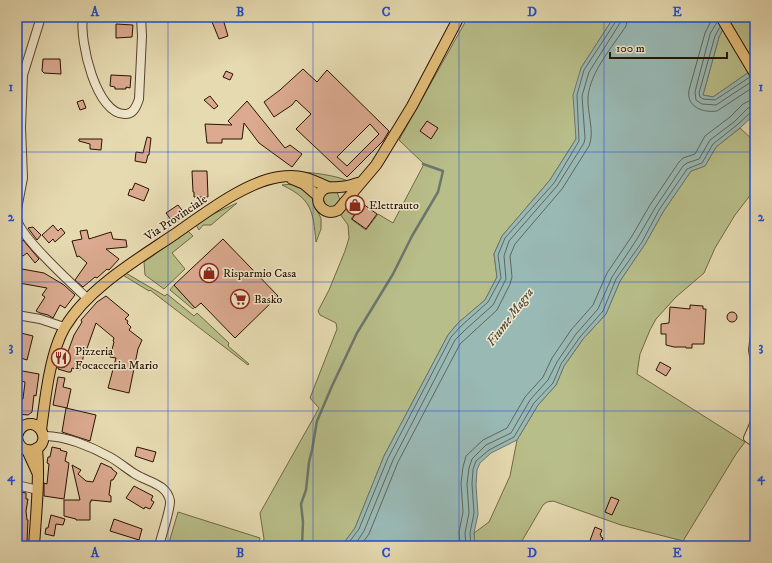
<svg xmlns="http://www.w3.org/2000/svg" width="772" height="563" viewBox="0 0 772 563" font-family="'IM FELL DW Pica',serif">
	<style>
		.green { fill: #b8be89; stroke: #706844 }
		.water { fill: #99b9b5; stroke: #6c766d }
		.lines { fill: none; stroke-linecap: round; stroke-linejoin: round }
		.shore { stroke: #61665a; stroke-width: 1 }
		.stream { stroke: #6c766d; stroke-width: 2.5 }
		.building { fill: #dbaa90; stroke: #291200; fill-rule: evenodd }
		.minor-casing { stroke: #58442c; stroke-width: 10 }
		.major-casing { stroke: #291200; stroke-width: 12 }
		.minor { stroke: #efe7cc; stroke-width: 8 }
		.major { stroke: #e3bd78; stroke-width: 10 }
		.grid { fill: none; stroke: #1d4ed8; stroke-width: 1; stroke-opacity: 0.55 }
		.labels { text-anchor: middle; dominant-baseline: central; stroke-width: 3; stroke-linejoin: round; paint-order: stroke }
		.poi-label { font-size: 12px; fill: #291200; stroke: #efe7cc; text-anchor: start }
		.street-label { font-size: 12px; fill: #291200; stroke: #efe7cc }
		.water-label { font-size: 13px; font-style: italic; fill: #504c3f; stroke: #efe7cc }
		.neatline { fill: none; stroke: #1d4ed8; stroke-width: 1.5 }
		.grid-label { font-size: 13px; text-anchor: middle; font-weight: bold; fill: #1d4ed8 }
	</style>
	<rect width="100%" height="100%" fill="#e6dab1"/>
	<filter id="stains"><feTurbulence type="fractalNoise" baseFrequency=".005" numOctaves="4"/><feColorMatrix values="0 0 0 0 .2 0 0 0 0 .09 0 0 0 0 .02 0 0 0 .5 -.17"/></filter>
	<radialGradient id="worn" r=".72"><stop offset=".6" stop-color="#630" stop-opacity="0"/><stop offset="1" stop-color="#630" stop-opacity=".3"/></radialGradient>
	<g class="green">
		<polygon points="468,17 614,17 581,68 576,139 550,180 502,236 494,254 497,277 485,300 458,323 448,335 384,456 355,528 346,540 345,546 262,546 264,539 260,513 319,408 310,398 337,329 336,323 320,315 318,311 329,290 345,251 349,238 348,225 340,214 344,208 354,215 351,219 366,230 378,214 393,223 424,164 399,140"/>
		<polygon points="729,17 755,17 755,68 713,97 703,95 719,37"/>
		<polygon points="740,128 755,142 755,189 735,215 715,248 704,273 676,297 656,319 650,330 640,354 637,374 745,442 736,454 683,541 621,525 553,501 547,502 543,505 519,546 475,546 474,533 489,522 510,476 517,440 538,405 556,385 564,366 583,339 606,314 620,281 645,244 663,212 691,171 705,166 716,147"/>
		<path d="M295,172C310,172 337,175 350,182C332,187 312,177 295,172Z"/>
		<path d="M293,184L304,187L313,196L315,207L321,218V229L316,242C313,211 312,199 282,185Z"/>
		<polygon points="324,192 337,192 340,200 333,209 323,205 322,195"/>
		<polygon points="237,203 211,225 203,225 199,230 196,225 211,215"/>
		<polygon points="188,231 193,236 172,253 185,269 164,289 145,275 144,262"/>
		<polygon points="124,272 165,296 167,294 194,316 197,313 229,343 228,346 249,364 248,365 150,290 149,291 121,274"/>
		<polygon points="174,285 195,307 193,309 170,290"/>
		<polygon points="178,512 260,538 258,546 168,546"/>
	</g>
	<polygon class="water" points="614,17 729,17 719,37 703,95 713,97 755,68 755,114 740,128 716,147 705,166 691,171 663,212 645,244 620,281 606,314 583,339 564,366 556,385 538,405 517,440 491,453 480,463 477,470 476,485 478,514 474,533 475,546 345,546 346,540 355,528 384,456 448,335 458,323 485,300 497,277 494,254 502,236 550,180 576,139 573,95 581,68"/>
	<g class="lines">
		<g class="shore">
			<path d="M713,17L705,33L689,90C686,107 703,113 717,111L755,86"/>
			<polyline points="717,22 710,34 695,92 696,100 702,104 716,105 754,80"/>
			<polyline points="720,27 715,36 699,93 700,97 703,99 715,100 750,77"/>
			<polyline points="349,546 350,541 359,529 388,458 451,337 461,326 488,302 501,278 498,255 505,238 554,183 579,141 577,95 584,70 616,21 617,17"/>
			<polyline points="354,546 364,531 393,460 455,340 465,330 493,305 506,279 504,256 509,241 557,186 584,143 585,138 582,96 589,72 620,23 622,17"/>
			<path d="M360,546L369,534L398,462L460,344L497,310L510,284L512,277L510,256L515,244L562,189L589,146C595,132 587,113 588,97C590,72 613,46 626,26L628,17"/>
			<polyline points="460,546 459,532 463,512 461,483 463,467 466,456 483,440 507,428 525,397 543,377 552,358 571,330 593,305 607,273 632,236 650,205 679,162 683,158 695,154 705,136 730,117 743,104 749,101 755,100"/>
			<polyline points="466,546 465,533 469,513 467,484 469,468 472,459 486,445 511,433 530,400 548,380 557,362 576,334 598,309 612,277 637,239 655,208 683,166 687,163 699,159 710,140 734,122 748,108 755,106"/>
			<polyline points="471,546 470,533 474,513 472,484 473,469 476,461 489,450 514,437 534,403 553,383 561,364 580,337 603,311 616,279 642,242 659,210 687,169 702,163 713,144 737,125 751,112 755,111"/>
		</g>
		<polyline class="stream" points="302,546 303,522 301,504 306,490 309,462 312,450 317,421 332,386 357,333 393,274 412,236 438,192 443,171 423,164"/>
	</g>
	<g class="building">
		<polygon points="210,17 217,17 218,20 223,19 228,36 219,39"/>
		<polygon points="116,24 133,25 132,37 116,38"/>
		<polygon points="43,59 60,59 61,74 44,73 42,71"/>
		<path d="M303,69L317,82L327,70L389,131L383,141L347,177L296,129L311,114L296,100L292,105L274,117L264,102L280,90ZM370,124L379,134L347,166L337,157Z"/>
		<polygon points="226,71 233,74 230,80 223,77"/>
		<polygon points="111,75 131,76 130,88 126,87 126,89 115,89 115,87 110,86"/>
		<polygon points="210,96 218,106 214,109 204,100"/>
		<polygon points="83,100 86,108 80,110 77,102"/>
		<polygon points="247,101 285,148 290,145 302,154 292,167 259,143 244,123 242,139 222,139 222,143 207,143 205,124 232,125 228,121"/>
		<polygon points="427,121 438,128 431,139 420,131"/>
		<polygon points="147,137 151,138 149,155 148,155 146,163 135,161 136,152 143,153"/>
		<polygon points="79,139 102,139 101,150 90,149 90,144 79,141"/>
		<polygon points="192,171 207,171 208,197 194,197 194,192 193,192"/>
		<polygon points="135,183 149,189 144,201 128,195 130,189 132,190"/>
		<polygon points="356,199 377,214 366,229 352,219 356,213 349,207"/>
		<polygon points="178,205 186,215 174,224 166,213"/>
		<polygon points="53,225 58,231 61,228 65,233 55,242 53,239 49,243 42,235"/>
		<polygon points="33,227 41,235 37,240 28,228"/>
		<polygon points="87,230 89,239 111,232 113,239 126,240 127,247 106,249 119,259 109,270 107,269 97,278 95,277 83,287 75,280 87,263 79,256 77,257 72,241 82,239 80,231"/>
		<polygon points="223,239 278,296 235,338 201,303 195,308 174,285"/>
		<polygon points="23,240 39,259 35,263 27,253 23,256 20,253 19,244"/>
		<polygon points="22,269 44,273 64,285 75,295 65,308 60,305 53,318 48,315 40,313 36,311 45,297 42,295 47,288 19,283"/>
		<polygon points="106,296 129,315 125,319 128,321 127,323 131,327 129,330 142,340 138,349 129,393 108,388 116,358 110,357 114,342 113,341 114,338 96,323 85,354 84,354 80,370 72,368 71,372 68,372 58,369 61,355 66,357 74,335 82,322 81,320 97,302"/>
		<polygon points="690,305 703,306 703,309 706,309 704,344 692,344 692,348 686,348 686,347 674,347 666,345 666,334 661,334 661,324 669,323 670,307 690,309"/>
		<circle cx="732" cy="317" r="5"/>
		<polygon points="21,333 33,336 27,360 18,357 20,350 17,348"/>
		<polygon points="660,362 671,368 666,376 656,370"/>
		<polygon points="17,370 39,374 36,396 34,395 32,412 28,415 17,414 17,399 23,399 25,382 17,380"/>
		<polygon points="58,377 65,378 63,387 71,389 67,408 53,405"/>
		<polygon points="66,408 96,415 90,441 62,432"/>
		<polygon points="52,447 61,449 60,450 67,452 65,461 69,463 64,499 44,496 44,483 47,484 49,464 47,463 48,457 50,457"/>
		<polygon points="137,447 156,452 153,462 135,456"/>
		<polygon points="101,463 112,468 112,469 117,473 113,480 111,480 109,495 111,496 111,502 91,500 91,502 90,502 90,520 76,520 76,519 64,516 64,500 80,500 72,465 81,470 78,474 86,481 93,482"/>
		<polygon points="134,486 153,496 151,500 154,502 150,509 145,507 144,509 126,498"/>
		<polygon points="17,491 26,493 26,499 28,499 26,511 27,520 28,520 27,542 17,542 17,529 20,505 17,505"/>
		<polygon points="611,497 619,500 612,515 605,512"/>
		<polygon points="51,515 65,519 63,525 56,524 54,536 45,534 46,528 48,528"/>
		<polygon points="114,519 142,529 139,540 110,531"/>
		<polygon points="595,527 602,530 600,535 601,535 601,537 603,538 600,546 588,546"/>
	</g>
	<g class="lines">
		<g class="minor-casing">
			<g id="minor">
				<path d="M83,17C79,40 96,116 126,114C134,114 137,105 139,99L142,36L141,17"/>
				<polyline points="17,209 23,178 21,127 23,75 41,17"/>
				<path d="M17,219C20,237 73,285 88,299"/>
				<polyline points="17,315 40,319 64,327"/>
				<polyline points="755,334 753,350 755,361"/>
				<polyline points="755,422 748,438 755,443"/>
				<path d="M43,436C64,435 92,447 110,457C119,462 127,469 135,474C148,482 167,484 170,501C171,508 161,537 159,546"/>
				<polyline points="17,485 38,490"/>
			</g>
		</g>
		<g class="major-casing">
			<g id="major">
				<polyline points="721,17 755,74"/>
				<polyline points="292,179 304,184 318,196"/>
				<path d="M361,182C354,184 347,187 339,187C334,188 329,186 324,189C310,198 323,218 338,210L376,165L381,157L412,106L459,17"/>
				<path d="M41,430C45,400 50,352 65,327C88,288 138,259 175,234C204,214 245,182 279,177C300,174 309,178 328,187"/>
				<path d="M17,436C19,429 24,423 32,424C37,425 40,428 42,432C50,450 20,460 17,437"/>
				<polyline points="27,450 37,472"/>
				<path d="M34,546C36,514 40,479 37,448"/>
			</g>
		</g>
		<use href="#minor" class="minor"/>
		<use href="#major" class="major"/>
	</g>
	<path class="grid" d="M168,17V546M313,17V546M459,17V546M604,17V546M17,152H755M17,282H755M17,411H755"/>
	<defs>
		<g id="shop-ring" transform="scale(1)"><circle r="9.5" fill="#efe7cc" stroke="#8f2418" stroke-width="1.5"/><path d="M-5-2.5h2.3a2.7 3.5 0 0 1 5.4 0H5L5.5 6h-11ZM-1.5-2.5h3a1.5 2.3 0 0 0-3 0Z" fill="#8f2418"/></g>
		<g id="supermarket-ring" transform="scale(1)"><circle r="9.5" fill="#efe7cc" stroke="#8f2418" stroke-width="1.5"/><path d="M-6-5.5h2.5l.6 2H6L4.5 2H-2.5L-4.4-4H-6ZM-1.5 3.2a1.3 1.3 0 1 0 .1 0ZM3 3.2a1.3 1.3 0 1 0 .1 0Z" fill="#8f2418"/></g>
		<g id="restaurant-ring" transform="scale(1)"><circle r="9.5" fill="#efe7cc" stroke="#8f2418" stroke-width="1.5"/><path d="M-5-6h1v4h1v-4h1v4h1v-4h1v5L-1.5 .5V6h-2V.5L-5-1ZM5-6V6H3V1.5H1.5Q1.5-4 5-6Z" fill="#8f2418"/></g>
	</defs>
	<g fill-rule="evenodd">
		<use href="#shop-ring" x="355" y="205"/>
		<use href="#shop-ring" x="209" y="273"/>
		<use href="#supermarket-ring" x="240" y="299"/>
		<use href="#restaurant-ring" x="61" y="358"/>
	</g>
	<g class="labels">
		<g class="poi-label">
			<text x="369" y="205">Elettrauto</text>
			<text x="223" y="273">Risparmio Casa</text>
			<text x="254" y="299">Basko</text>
			<text x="75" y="351">Pizzeria<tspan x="75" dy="14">Focacceria Mario</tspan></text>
		</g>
		<g class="street-label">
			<text transform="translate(176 218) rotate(-34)">Via Provinciale</text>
		</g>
		<g class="water-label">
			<text transform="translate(510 317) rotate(-53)">Fiume Magra</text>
		</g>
	</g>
	<rect width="772" height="563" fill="none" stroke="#e6dab1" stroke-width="44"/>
	<path d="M610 52v6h117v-6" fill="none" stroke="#291200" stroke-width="2"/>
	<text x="616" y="52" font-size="12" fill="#291200" stroke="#efe7cc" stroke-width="3" paint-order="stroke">100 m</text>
	<rect x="22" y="22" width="728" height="519" class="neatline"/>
	<g class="grid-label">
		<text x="95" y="16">A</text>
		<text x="240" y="16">B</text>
		<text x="386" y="16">C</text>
		<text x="532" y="16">D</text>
		<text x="677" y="16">E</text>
		<text x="11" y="91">1</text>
		<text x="761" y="91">1</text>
		<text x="11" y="221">2</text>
		<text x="761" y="221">2</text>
		<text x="11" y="351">3</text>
		<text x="761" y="351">3</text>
		<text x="11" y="481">4</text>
		<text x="761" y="481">4</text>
		<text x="95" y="557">A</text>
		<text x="240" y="557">B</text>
		<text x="386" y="557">C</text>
		<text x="532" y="557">D</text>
		<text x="677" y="557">E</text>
	</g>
	<rect width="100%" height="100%" filter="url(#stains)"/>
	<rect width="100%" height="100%" fill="url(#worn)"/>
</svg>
